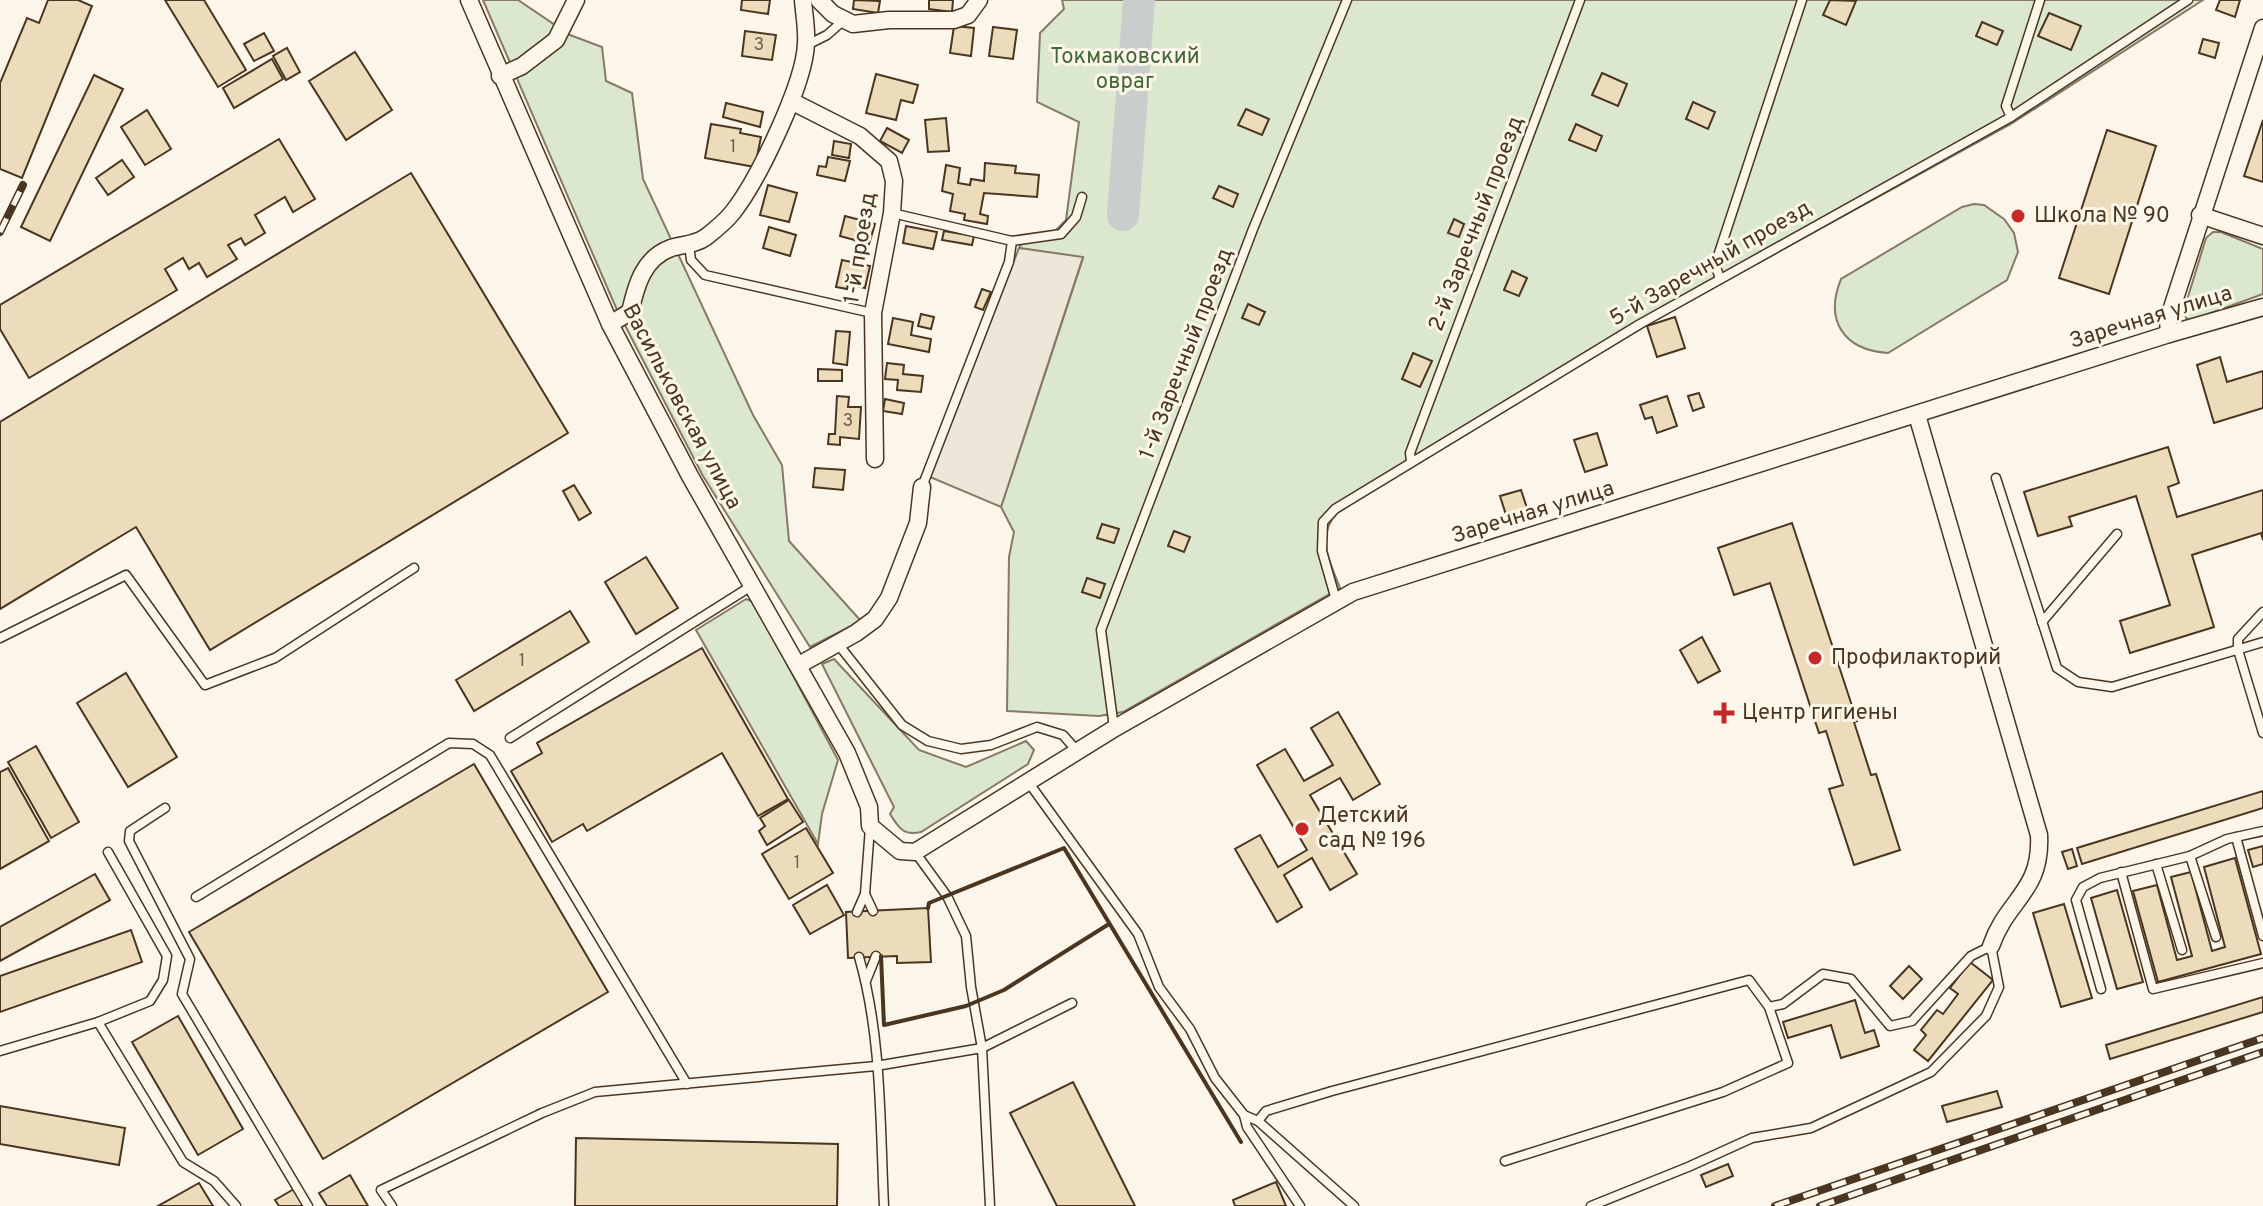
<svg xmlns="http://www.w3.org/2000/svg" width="2263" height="1206" viewBox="0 0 2263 1206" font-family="Overpass,sans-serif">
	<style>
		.green { fill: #dce7d0; stroke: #887966; stroke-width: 2 }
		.parking { fill: #ede7d9; stroke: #887966; stroke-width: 2 }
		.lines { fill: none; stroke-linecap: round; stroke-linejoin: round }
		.river { stroke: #c9cecd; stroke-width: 32 }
		.building { fill: #ecdcbc; stroke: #4a3520; stroke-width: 2 }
		.lane-casing { stroke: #4a3520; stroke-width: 11 }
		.street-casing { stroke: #4a3520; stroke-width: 19 }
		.lane { stroke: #fbf6e9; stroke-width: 8 }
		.street { stroke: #fbf6e9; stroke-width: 16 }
		.rail-casing { stroke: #4a3520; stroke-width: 8 }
		.rail { stroke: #fbf6e9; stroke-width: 5; stroke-dasharray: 15; stroke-linecap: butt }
		.wall { stroke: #4a3520; stroke-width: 4 }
		.poi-dot { fill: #c62828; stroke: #fbf6e9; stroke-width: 3 }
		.labels { text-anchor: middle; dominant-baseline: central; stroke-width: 6; stroke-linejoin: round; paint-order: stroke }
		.number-label { font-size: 18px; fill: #725f47 }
		.park-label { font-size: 22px; fill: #436837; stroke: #fbf6e9 }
		.poi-label { font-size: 22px; fill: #4a3520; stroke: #fbf6e9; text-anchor: start }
		.street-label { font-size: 22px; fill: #4a3520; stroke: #fbf6e9 }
	</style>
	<rect width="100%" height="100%" fill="#fbf6e9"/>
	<g class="green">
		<polygon points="483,0 518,0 570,35 602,47 606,81 632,93 643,179 753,415 782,465 789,541 861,621 810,647 703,476 617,310"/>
		<path d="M1062,0H2203L2011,124L1676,308L1412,463L1337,513C1315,537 1330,562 1340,588L1123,712L1099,716L1007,711L1009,557L1014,532L1001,507L1083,258L1019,248L1026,237L1054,232L1066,220L1079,122L1037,102L1040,33L1064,9Z"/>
		<path d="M1974,204L1984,205L2004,219L2014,233L2018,252L2007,280L1888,353C1844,350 1824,321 1841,279L1962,207Z"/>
		<polygon points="2213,232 2221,232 2263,249 2263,294 2192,320 2187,319 2183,313 2206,238"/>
		<polygon points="746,599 754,602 838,760 822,814 818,844 696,630"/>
		<path d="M834,659L919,750L966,767L1026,741L1034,750L1028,764L921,832C903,836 899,828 890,814L894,807L822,664Z"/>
	</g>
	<polygon class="parking" points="1019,248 1083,257 1001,507 930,477"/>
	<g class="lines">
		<polyline class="river" points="1123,215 1139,0"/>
	</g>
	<g class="building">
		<polygon points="48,0 78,0 92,6 22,178 0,169 0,83 27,18 39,23"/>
		<polygon points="165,0 204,0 246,70 218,87"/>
		<polygon points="742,0 770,0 768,14 741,10"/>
		<polygon points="854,0 880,1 878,13 853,9"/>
		<polygon points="929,0 953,0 952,12 929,9"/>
		<polygon points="1830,0 1856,1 1846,25 1823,15"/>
		<polygon points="2220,0 2240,0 2235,17 2216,10"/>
		<polygon points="2049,13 2081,26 2071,50 2038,36"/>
		<polygon points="1982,22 2003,31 1997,45 1976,36"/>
		<polygon points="954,26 974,28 971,56 950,53"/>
		<polygon points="993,27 1017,30 1013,59 989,56"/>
		<polygon points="745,31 776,35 772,60 742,56"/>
		<polygon points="264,33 274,51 254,61 244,44"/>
		<polygon points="2203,39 2219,43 2215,58 2199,53"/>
		<polygon points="287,48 300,72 286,80 273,56"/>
		<polygon points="355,52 392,110 346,140 309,81"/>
		<polygon points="272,59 283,79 234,108 223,88"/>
		<polygon points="1602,73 1627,84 1618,106 1592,95"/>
		<polygon points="876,74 918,85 913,103 901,100 896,120 866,113"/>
		<polygon points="94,75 123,89 50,241 21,227"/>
		<polygon points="1693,102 1715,112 1708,129 1686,119"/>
		<polygon points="726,103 763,112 760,127 723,117"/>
		<polygon points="1246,109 1269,119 1262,135 1238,125"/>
		<polygon points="147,110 171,149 145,165 121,127"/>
		<polygon points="946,118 949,151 928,152 925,120"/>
		<polygon points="2263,120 2263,182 2244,176"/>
		<polygon points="711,124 741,129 740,133 761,137 755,167 705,158"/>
		<polygon points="1576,124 1602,136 1596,151 1569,140"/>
		<polygon points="887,128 909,140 902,153 880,141"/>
		<polygon points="2107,130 2156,146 2109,294 2059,278"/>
		<polygon points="279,139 315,199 293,212 285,197 255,215 265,233 245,245 241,238 228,245 237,259 207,277 199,263 189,269 183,258 165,269 177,290 29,378 0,329 0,305"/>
		<polygon points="834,141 851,144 849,158 832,155"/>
		<polygon points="828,157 850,161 845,181 817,175 819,166 826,167"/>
		<polygon points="122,160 134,177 108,195 96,178"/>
		<polygon points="985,163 1016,166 1015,173 1039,175 1037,197 984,193 980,214 988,216 987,224 964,220 965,214 950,211 953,194 942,191 946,165 960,168 958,183 970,185 971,179 984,181"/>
		<polygon points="411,173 568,433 210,650 136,527 0,609 0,422"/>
		<polygon points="768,185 797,193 789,222 760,215"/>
		<polygon points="1219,186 1238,194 1233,207 1213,198"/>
		<polygon points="845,216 875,224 869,244 840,236"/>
		<polygon points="1454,219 1464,224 1459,237 1448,233"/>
		<polygon points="906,226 937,232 933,249 903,243"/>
		<polygon points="769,227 796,235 790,256 763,248"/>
		<polygon points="944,231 974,236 972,245 942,240"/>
		<polygon points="842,260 870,266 865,288 848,284 847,289 836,287"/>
		<polygon points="1512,271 1527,278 1519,296 1504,290"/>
		<polygon points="982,289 991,292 983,310 975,307"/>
		<polygon points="1248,304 1265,312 1259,325 1242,318"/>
		<polygon points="921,314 934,317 931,329 918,326"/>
		<polygon points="1675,317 1685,348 1657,357 1647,326"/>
		<polygon points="893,318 913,322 911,335 931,339 929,352 888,344"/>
		<polygon points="836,331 850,332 847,365 833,363"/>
		<polygon points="1413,353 1432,361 1420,387 1402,379"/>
		<polygon points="2220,357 2227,382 2263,371 2263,408 2214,423 2197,365"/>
		<polygon points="887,363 904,365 903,374 923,376 921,392 897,390 898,380 885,379"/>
		<polygon points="818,369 842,370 842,381 818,381"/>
		<polygon points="1699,393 1704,407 1693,411 1688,396"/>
		<polygon points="837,396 849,397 848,407 861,407 859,439 840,437 840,445 828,444 829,434 835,434"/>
		<polygon points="1667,396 1677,426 1657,433 1652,417 1645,419 1640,405"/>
		<polygon points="885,399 904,403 902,414 883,411"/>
		<polygon points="1597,433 1607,465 1585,472 1574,440"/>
		<polygon points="2168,447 2179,483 2168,487 2177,517 2263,490 2263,540 2261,533 2192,555 2214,627 2130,653 2120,621 2170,605 2136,496 2069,517 2072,526 2038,536 2024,492"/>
		<polygon points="815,468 845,470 843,490 813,487"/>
		<polygon points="574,485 591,513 579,520 563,491"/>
		<polygon points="1521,490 1528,511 1507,518 1500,496"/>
		<polygon points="1792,523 1857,721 1854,722 1871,775 1876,774 1900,850 1854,865 1829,789 1843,785 1826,731 1819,733 1770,583 1734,595 1718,548"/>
		<polygon points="1102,524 1119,529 1114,543 1097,538"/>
		<polygon points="1174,531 1190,537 1184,552 1168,546"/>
		<polygon points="646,557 678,608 636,634 605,582"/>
		<polygon points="1087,578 1105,584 1100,598 1082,592"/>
		<polygon points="570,611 589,642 474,711 456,680"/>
		<polygon points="1702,637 1720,671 1698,683 1680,650"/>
		<polygon points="702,648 788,799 758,816 722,753 587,831 583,824 552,842 511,771 542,753 537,743"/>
		<polygon points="126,673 177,757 128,787 77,703"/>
		<polygon points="1338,712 1380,784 1353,800 1340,778 1310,795 1357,874 1330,890 1312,858 1284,875 1302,907 1277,922 1235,849 1260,835 1278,867 1307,850 1257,765 1285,749 1304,781 1333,765 1311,728"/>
		<polygon points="36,746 79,822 51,838 8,762"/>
		<polygon points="474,764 608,992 323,1159 189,932"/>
		<polygon points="8,768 49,841 0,869 0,772"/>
		<polygon points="2263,791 2263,808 2082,864 2077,848"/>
		<polygon points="789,800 803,822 767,845 759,831 765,826 760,818"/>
		<polygon points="806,828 833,873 789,899 762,854"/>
		<polygon points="2263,846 2263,864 2253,867 2248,850"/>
		<polygon points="2072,849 2077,866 2068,869 2062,852"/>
		<polygon points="2235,858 2261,954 2158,982 2133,891 2157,885 2177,960 2192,956 2171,877 2191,872 2212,951 2225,947 2204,867"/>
		<polygon points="95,874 110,900 0,961 0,927"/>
		<polygon points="827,885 844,915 810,934 793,905"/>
		<polygon points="2117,890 2143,982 2117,989 2091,898"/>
		<polygon points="2064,904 2092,998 2061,1007 2033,913"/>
		<polygon points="928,908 931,962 897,963 897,956 848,958 846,912"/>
		<polygon points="131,930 142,962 0,1012 0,976"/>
		<polygon points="1970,962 1993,980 1928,1061 1914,1050 1926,1035 1921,1030 1937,1010 1943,1014 1958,994 1950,988"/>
		<polygon points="1909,966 1922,979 1903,999 1890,986"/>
		<polygon points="2263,997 2263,1012 2110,1059 2106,1045"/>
		<polygon points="1855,1000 1865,1033 1874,1030 1879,1046 1841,1058 1831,1025 1788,1038 1783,1022"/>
		<polygon points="178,1016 243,1129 198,1155 132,1042"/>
		<polygon points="1073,1082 1135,1206 1057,1206 1010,1113"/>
		<polygon points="1997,1091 2002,1107 1947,1122 1942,1106"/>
		<polygon points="0,1106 125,1128 119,1165 0,1144"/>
		<polygon points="576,1138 838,1144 837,1206 575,1206"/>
		<polygon points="1728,1164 1733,1176 1706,1187 1701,1175"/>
		<polygon points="350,1175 368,1206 327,1206 319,1193"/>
		<polygon points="1276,1182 1286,1206 1235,1206 1233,1200"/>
		<polygon points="199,1183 213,1206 158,1206"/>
		<polygon points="294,1189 304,1206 279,1206 275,1200"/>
	</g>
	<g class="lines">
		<g class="lane-casing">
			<g id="lane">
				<polyline points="807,45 827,35 844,20"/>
				<polyline points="2011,117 2006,106 2040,0"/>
				<polyline points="892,213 1012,241"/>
				<polyline points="689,245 691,260 705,275 872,313"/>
				<polyline points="1720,278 1715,265 1802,0"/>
				<polyline points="1411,461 1410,453 1580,0"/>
				<polyline points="1996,478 2057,668 2078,682 2112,687 2263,642"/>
				<polyline points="922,487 1009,262 1012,241 1061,234 1076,217 1082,197"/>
				<polyline points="1336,600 1322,551 1323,522 1335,509 1640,324 2011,117 2188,0"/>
				<polyline points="2263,612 2238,639 2238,650 2263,733"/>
				<polyline points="2042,622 2117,534"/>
				<polyline points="0,638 126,575 205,685 275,658 414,568"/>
				<polyline points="838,644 902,725 928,741 961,749 991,745 1037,727 1063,735 1078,752"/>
				<polyline points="1114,728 1101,630 1253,229 1347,0"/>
				<polyline points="510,738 753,585"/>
				<polyline points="1029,783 1138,934 1159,987 1190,1029 1215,1078 1244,1115 1258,1121 1354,1206"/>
				<polyline points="165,808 130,831 129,841 190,959 182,994 308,1206"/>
				<polyline points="2236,837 2263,936"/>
				<polyline points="915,852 947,896 966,936 971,987 982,1048 990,1206"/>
				<polyline points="2190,856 2216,937"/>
				<polyline points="2156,864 2182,950"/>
				<polyline points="2121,872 2153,989 2263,963"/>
				<polyline points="865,894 873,911"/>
				<polyline points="196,897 449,743 473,744 490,755 687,1084"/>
				<polyline points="857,912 865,894 870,827"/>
				<path d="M859,957C882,1036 880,1124 884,1206"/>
				<polyline points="866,981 876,956"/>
				<polyline points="2101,989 2076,900 2083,887 2100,878 2190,856 2227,839 2263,831"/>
				<polyline points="98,1022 150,1001 163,980 167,956 108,852"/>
				<polyline points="0,1051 98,1022 183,1162 214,1181 236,1206"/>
				<polyline points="1244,1115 1247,1127 1300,1206"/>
				<polyline points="1258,1121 1266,1111 1332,1091 1749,980 1769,1007 1788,1063 1723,1092 1505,1161"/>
				<polyline points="392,1206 381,1190 542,1113 595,1092 876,1066 982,1048 1072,1003"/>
				<polyline points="1591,1206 1688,1167 1752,1138 1811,1128 1931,1072 1986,1016 1999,987 1991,946 1971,956 1912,1021 1890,1026 1851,979 1823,974 1783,1004 1769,1007"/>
			</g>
		</g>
		<g class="street-casing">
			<g id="street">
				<polyline points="469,0 610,324 690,476 847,753 869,807 870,826 900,851 915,852 1115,728 1353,592 2169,334 2263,307"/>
				<polyline points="819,0 833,14 853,24 889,20 954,20 968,15 979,0"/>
				<polyline points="500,76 522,66 556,40 576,0"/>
				<polyline points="791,101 860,136 889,161 894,181 892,213 873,313 875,459"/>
				<polyline points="2200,215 2263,236"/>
				<path d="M610,324L630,312C636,286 643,258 671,248C684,244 695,245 706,237C715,230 726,221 733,212C758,180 805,83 806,43C807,29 804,14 803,0"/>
				<polyline points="2169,334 2168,320 2263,28"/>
				<path d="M1917,415L2039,835C2042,892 2007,899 1991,946"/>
				<polyline points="799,665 856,633 875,619 889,598 918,523 922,487"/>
			</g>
		</g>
		<use href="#lane" class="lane"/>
		<use href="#street" class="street"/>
		<g class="rail-casing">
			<g id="rail">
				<polyline points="0,232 23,185"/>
				<polyline points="1775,1206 2263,1038"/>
				<polyline points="1820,1206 2263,1052"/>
			</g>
		</g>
		<use href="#rail" class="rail"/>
		<g class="wall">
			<polyline points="928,908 929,903 1064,848 1241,1142"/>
			<polyline points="881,956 884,1025 966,1006 1004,990 1109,924"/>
		</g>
	</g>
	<g class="poi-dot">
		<circle cx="2018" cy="216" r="8"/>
		<circle cx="1815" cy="658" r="8"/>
		<path d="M1720 701h8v8h8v8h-8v8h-8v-8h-8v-8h8z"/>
		<circle cx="1302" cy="829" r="8"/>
	</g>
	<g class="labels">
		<g class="number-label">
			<text x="759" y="45">3</text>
			<text x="733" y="147">1</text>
			<text x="848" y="421">3</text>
			<text x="522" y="661">1</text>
			<text x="797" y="863">1</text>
		</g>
		<g class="park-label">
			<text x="1125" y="57">Токмаковский<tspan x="1125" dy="25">овраг</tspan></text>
		</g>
		<g class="poi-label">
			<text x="2034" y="216">Школа № 90</text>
			<text x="1831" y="658">Профилакторий</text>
			<text x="1742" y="713">Центр гигиены</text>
			<text x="1318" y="816">Детский<tspan x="1318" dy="25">сад № 196</tspan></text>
		</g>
		<g class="street-label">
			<text transform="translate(1477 224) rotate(-69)">2-й Заречный проезд</text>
			<text transform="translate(861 248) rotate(-81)">1-й проезд</text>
			<text transform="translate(1711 264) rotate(-30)">5-й Заречный проезд</text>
			<text transform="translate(2151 318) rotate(-17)">Заречная улица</text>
			<text transform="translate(1187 354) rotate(-69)">1-й Заречный проезд</text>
			<text transform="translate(681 407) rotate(62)">Васильковская улица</text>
			<text transform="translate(1533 513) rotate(-17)">Заречная улица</text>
		</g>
	</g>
</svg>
